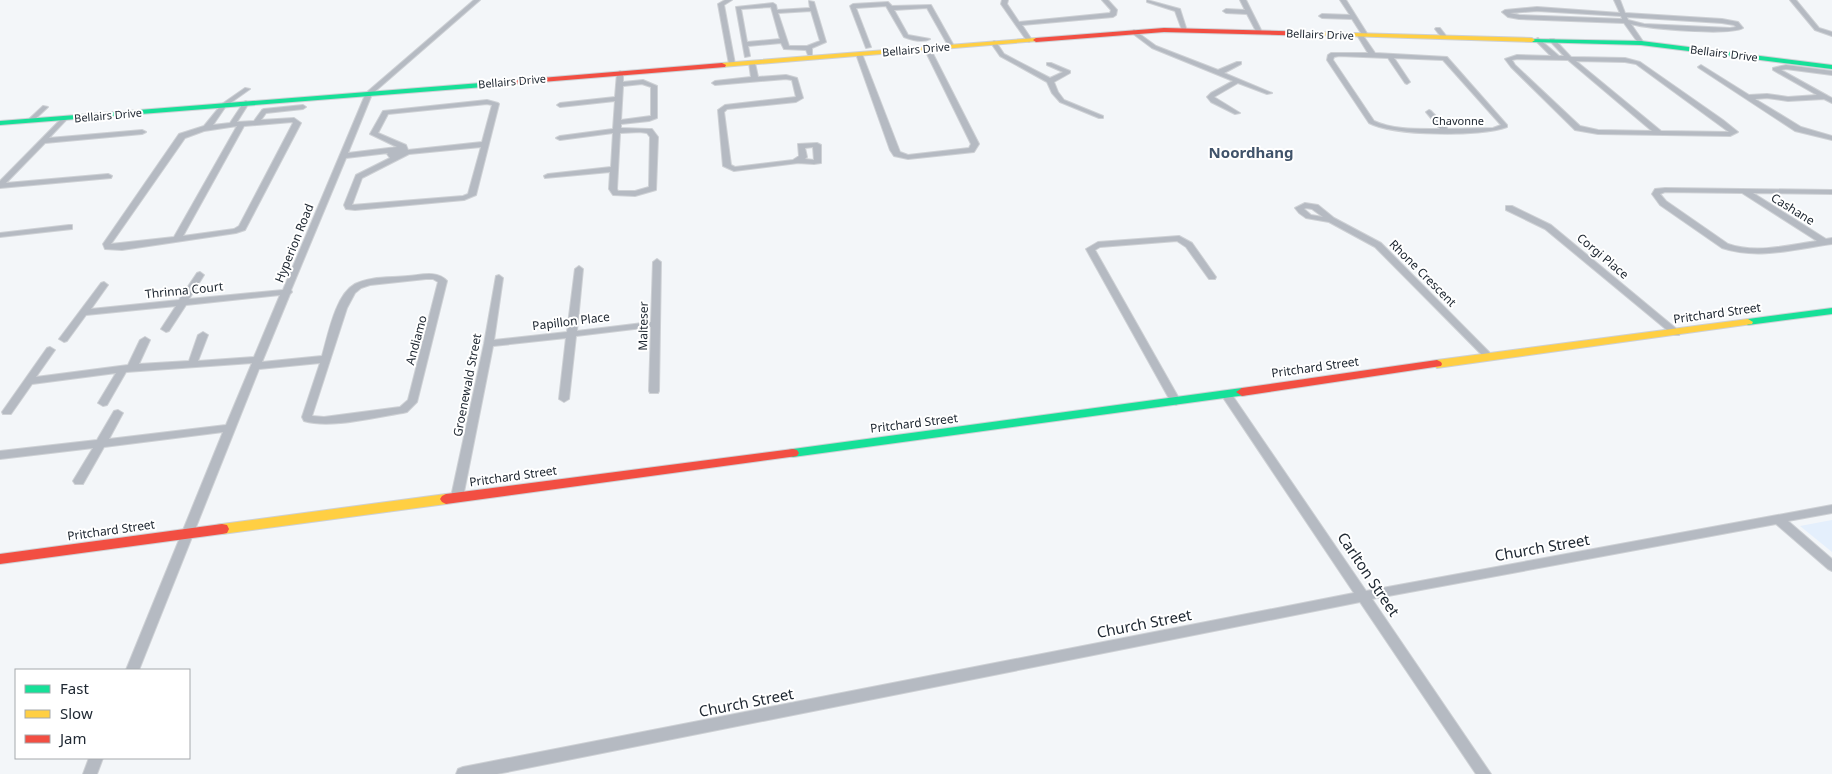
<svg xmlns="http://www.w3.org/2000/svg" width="1832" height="774" viewBox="0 0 1832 774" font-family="'Noto Sans',sans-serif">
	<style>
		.green { fill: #e4effc }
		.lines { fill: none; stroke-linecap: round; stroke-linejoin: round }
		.street-casing { stroke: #ced1d5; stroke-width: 2 }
		.fast-casing { stroke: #ced1d5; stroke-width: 2 }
		.slow-casing { stroke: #ced1d5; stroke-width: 2 }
		.jam-casing { stroke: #ced1d5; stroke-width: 2 }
		.street { fill: #b5bac2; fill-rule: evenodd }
		.fast { fill: #16e098; fill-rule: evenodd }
		.slow { fill: #ffcf43; fill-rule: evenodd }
		.jam { fill: #f24e42; fill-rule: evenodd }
		.labels { text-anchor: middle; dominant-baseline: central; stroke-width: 4; stroke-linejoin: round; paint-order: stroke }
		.far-street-label { font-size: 11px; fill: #202933; stroke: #fff }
		.street-label { font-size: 12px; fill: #202933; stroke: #fff }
		.far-district-label { font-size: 15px; font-weight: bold; fill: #40536a; stroke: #fff }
		.near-street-label { font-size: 15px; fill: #202933; stroke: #fff }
	</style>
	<rect width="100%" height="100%" fill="#f3f6f9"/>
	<polygon class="green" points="1832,520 1832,552 1800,526"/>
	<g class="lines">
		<g class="street-casing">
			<g id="street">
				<path d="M474,0H480L372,94L348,153L397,147L370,134L383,111L487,100L498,103L499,104L476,195L464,200L355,210L346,209L344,205L356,175L390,158L387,154L388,153L346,158L291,290L292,292L290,294L262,362L322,356C328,336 335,295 355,284C370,276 391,278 408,276C421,275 437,270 447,281L417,402L407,412L403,413C375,417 331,429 304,421L302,417L320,363L259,369L139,670H126L223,432L104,447L83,484H75L73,481L93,448L0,459V451L97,440L114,411L118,410L123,413L109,439L226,425L252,363L126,372L107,405L103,406L98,403L116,373L32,384L11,414H3L2,412L47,348L50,347L55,350L36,377L128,365L140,340L145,337L150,340L139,364L189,361L198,335L203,332L208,335L198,361L254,357L280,295L186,305L169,331L166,332L161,329L176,306L86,315L67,341L64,342L59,339L101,283L104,282L108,285L91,309L179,300L197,273L200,272L204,275L189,299L283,290L366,93ZM487,104L492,105L482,142L408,150L406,145L378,133L388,114ZM481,147L468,194L463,196L352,205L362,178L409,154ZM426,279H433L438,282L408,400L400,407L324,417L312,416L347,308L355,293L361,288L370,285Z"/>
				<polygon points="725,0 732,0 724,5 735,64 732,66 729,64 718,4"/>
				<polygon points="1002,0 1008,0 1007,4 1019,22 1110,13 1111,10 1102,0 1108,0 1117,10 1116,15 1113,17 1022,25 1032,40 1029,42 1027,41 1001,4"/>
				<polygon points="1147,0 1180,9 1187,31 1182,30 1175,11 1147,2"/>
				<polygon points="1240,0 1246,0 1262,32 1261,33 1257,33 1247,14 1226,13 1223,11 1226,9 1245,10"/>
				<path d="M1340,0H1346L1368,35L1364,37L1375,53L1447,57L1507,125V127C1481,137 1394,136 1369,123L1327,60L1328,55L1331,53H1368L1357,35L1361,33L1352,19L1322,18L1319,16L1322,14L1350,15ZM1339,56L1388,58L1405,83L1407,84L1410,82L1394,58L1443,60L1501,125L1493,128L1448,129L1431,111L1429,110L1426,112L1440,129C1418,129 1393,130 1374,121L1333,60L1334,57Z"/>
				<path d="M1614,0H1620L1625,13L1722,19L1738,22L1743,28C1729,36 1649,29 1631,24L1644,43L1641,45L1639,44L1624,23L1519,19L1508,17L1502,12L1505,10L1537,7L1620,13ZM1537,11L1621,16L1622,19L1519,15L1510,13ZM1627,17L1722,23L1734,25L1736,27L1730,28L1644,24L1628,20Z"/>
				<polygon points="1790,0 1796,0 1819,28 1832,32 1832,36 1815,30"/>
				<path d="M809,1L814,2L826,42L812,48V55H808L806,50L784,49L781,43L748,46L750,56L745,57L736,7L773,3L776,5L777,10L810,8ZM771,7L780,39L747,42L741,9ZM811,11L820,41L807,46H789L778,13Z"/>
				<path d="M888,2L892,6L931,5L954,46L949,47L927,8L894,10L908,35L930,39C922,43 912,40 904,37L886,6L856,8L871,47L866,48L850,6L853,4Z"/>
				<polygon points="1436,28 1440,28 1447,37 1446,38 1442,38 1435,29"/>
				<polygon points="1134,30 1156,46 1218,70 1237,62 1241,62 1241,64 1224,73 1272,93 1267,94 1238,83 1214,97 1240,113 1235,114 1211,102 1207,97 1211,93 1233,81 1152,48 1132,33 1131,32"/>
				<path d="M1538,38L1559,56H1564L1550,41V39H1554L1571,57L1625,58L1640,62L1723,120L1738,132L1730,136L1598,134L1575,130L1511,67L1505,59L1517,55L1551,56L1536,41V39ZM1517,59L1568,60L1652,131L1598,130L1580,126L1515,65L1512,60ZM1576,61L1625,62L1636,64L1729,132L1661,131Z"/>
				<polygon points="994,41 996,42 1004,54 1050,78 1063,72 1047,65 1047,63 1051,63 1070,71 1070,73 1054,82 1058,92 1064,100 1103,116 1103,118 1099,118 1060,102 1052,93 1047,82 1000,56 991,43"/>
				<polygon points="927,46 930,48 979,144 974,152 908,159 894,156 890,150 856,54 857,53 862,54 900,152 908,155 969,148 971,144 924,48"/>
				<path d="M752,61L755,63L758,77L786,75L797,78L803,98L796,102L727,109L724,112L731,165L735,167L793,160L799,156L798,144L817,143L821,145V163L814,164L798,163L734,171L723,166L718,110L725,105L796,97L792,80L786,79L715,85L712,83L715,81L751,77L749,63ZM813,147L814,160L805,159L807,157L805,148Z"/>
				<polygon points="1701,65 1749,95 1767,94 1788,97 1817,95 1773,70 1773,68 1786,65 1832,71 1832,75 1786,69 1781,70 1828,96 1832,98 1832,103 1824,99 1788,101 1767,98 1755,99 1801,127 1832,136 1832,140 1795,131 1699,68 1698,67"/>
				<path d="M620,71L623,73V82L643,80L657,86V118L649,121L621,124V128L649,129H652L658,137L656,190L635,196L613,195L609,189L610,172L545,178L544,176L548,174L611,167L613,133L560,140L556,138L560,136L613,129L615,101L560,107L557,105L560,103L615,97L617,73ZM642,84L651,87V116L621,120L623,86ZM640,132L647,133L650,137L649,187L635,191H618L617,189L620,133Z"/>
				<path d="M245,88L250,89L226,106L213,125L230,123L244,102L246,101L249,103L237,122L254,121L262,110L264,109L303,105L306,107L303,109L266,113L261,120L294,118L301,123L245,230L236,233L122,250L105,249L103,244L179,134L204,126L222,104ZM292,122L293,123L239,226L234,229L183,236L244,126ZM237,126L174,237L111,244L185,138L204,131Z"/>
				<polygon points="43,106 48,107 32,122 28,122 28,120"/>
				<polygon points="63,117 68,118 49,138 142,130 146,132 142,134 45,143 6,183 108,174 112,176 111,178 0,188 0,181"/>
				<path d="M1665,188L1832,190V194L1753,193L1826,239L1832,238V244C1796,249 1758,260 1722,248L1660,205L1652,194L1655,189ZM1665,192L1742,193L1817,241C1788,245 1756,254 1728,244L1666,201L1660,194Z"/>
				<path d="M1305,203L1318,205L1334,218L1381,243L1491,354L1493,356L1491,358H1485L1375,247L1329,222L1306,218L1299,213L1295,208ZM1306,208L1312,209L1323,217L1311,215L1304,209Z"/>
				<polygon points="1506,206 1512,206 1551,225 1679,331 1681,333 1679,335 1673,335 1545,229 1506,210"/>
				<polygon points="69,225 72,225 72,229 0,237 0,233"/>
				<polygon points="1179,236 1192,243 1216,277 1215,279 1209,279 1186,247 1177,241 1100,247 1095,250 1181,402 1176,405 1171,402 1086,249 1098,242"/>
				<polygon points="657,259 661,262 659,391 658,393 650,393 649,391 651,327 576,336 569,399 564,402 559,399 566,338 493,346 463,497 461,500 453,500 451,497 484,344 496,276 499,275 503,278 494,340 567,332 575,269 579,266 583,269 577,331 651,322 653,262"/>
				<polygon points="1226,391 1230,392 1366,591 1832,505 1832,513 1788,521 1832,559 1832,571 1828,569 1776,524 1372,599 1491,774 1476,774 1360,602 497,774 456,774 458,769 463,767 1354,593 1222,396 1221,394 1222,392"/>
				<polygon points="89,758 103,758 97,774 83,774"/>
			</g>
		</g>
		<g class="fast-casing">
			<g id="fast">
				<polygon points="1530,39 1641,41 1832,65 1832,69 1641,45 1532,42 1529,40"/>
				<polygon points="481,83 484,83 484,87 0,125 0,121"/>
				<polygon points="1832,308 1832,314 1748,325 1743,322 1748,319"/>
				<polygon points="1242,388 1248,392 1246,395 793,457 789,456 787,453 789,450 793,449"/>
			</g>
		</g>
		<g class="slow-casing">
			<g id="slow">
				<polygon points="1316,32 1532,38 1535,40 1532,42 1314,35 1313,34"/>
				<polygon points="1036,38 1039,40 1038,41 722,67 718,65 722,63"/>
				<polygon points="1748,319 1753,322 1752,324 1437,368 1432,364 1437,360"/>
				<polygon points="446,494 450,496 452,499 450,502 446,504 222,534 217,533 215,529 217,525 222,524"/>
			</g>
		</g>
		<g class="jam-casing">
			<g id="jam">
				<polygon points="1164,28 1316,32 1319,34 1316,36 1164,32 1036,42 1033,40 1036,38"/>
				<polygon points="722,63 726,65 725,67 481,87 477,85 481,83"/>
				<polygon points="1437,360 1441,362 1442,364 1441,366 1242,396 1236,392 1242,388"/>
				<polygon points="793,449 797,450 799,453 797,456 446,504 442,502 440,499 442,496 446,494"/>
				<polygon points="222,524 227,525 229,529 227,533 222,534 0,564 0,554"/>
			</g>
		</g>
		<use href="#street" class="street"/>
		<use href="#fast" class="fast"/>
		<use href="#slow" class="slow"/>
		<use href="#jam" class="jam"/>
	</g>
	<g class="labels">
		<g class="far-street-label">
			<text transform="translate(1320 34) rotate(2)">Bellairs Drive</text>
			<text transform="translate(916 49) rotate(-5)">Bellairs Drive</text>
			<text transform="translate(1724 53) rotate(7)">Bellairs Drive</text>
			<text transform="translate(512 81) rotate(-5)">Bellairs Drive</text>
			<text transform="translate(108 115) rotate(-5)">Bellairs Drive</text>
			<text x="1458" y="120">Chavonne</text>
		</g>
		<g class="street-label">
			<text transform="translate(1793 209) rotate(32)">Cashane</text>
			<text transform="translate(294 243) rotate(-68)">Hyperion Road</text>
			<text transform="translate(1603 256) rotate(40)">Corgi Place</text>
			<text transform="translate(1423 273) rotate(45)">Rhone Crescent</text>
			<text transform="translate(184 290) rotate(-6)">Thrinna Court</text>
			<text transform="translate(1717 313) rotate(-8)">Pritchard Street</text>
			<text transform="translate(571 321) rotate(-7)">Papillon Place</text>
			<text transform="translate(643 326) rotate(-89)">Malteser</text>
			<text transform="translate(416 340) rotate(-75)">Andiamo</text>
			<text transform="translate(1315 367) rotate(-8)">Pritchard Street</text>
			<text transform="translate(467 385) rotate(-79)">Groenewald Street</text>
			<text transform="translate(914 423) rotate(-7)">Pritchard Street</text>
			<text transform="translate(513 476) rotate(-8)">Pritchard Street</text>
			<text transform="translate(111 530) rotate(-8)">Pritchard Street</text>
		</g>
		<g class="far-district-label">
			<text x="1251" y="152">Noordhang</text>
		</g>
		<g class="near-street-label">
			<text transform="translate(1542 547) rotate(-10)">Church Street</text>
			<text transform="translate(1369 574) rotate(56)">Carlton Street</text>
			<text transform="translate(1144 623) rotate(-11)">Church Street</text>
			<text transform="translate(746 702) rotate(-11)">Church Street</text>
		</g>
	</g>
	<rect x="15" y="669" width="175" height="90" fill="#ffffff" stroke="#a6a9ad"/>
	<rect x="25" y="685" width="25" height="8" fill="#16e098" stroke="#a6a9ad"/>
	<text x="60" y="694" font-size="15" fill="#202933">Fast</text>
	<rect x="25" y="710" width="25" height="8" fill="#ffcf43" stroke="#a6a9ad"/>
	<text x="60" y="719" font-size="15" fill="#202933">Slow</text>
	<rect x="25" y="735" width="25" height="8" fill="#f24e42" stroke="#a6a9ad"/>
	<text x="60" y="744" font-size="15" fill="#202933">Jam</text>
</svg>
